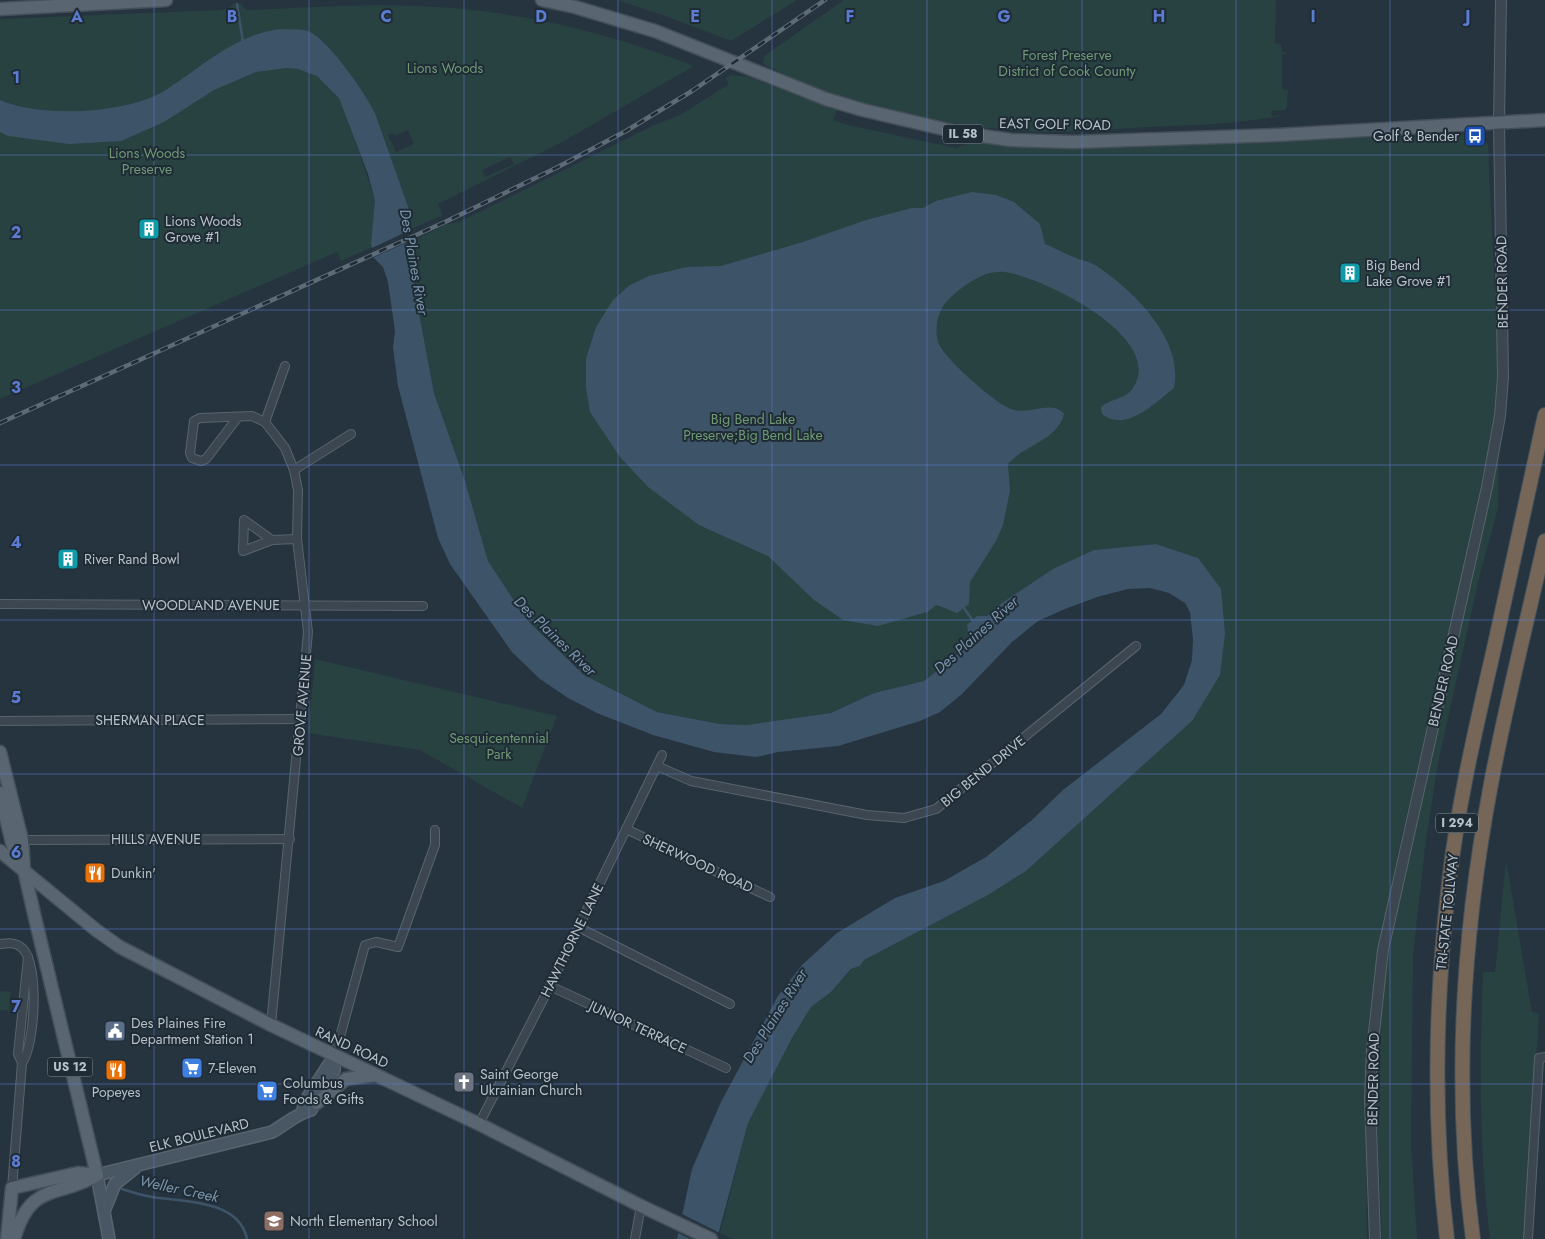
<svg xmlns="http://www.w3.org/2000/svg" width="1545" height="1239" viewBox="0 0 1545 1239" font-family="Jost,sans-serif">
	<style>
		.green { fill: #284141; fill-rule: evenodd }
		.water { fill: #3d5468 }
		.pier { fill: #263440 }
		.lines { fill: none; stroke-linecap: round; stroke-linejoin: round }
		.stream { stroke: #3d5468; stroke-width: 2.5 }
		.minor-casing { stroke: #58646d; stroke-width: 10 }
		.tertiary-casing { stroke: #58646d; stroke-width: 12 }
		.secondary-casing { stroke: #58646d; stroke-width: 14 }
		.primary-casing { stroke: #444f59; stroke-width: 15 }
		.motorway-casing { stroke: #45515a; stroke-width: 16 }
		.minor { stroke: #3b4650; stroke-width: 8 }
		.tertiary { stroke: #3b4650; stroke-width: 10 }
		.secondary { stroke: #495663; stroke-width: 11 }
		.primary { stroke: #596570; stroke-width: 12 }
		.motorway { stroke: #766658; stroke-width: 14 }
		.rail-casing { stroke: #5d6b77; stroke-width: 4.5 }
		.rail { stroke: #1f2b35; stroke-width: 2.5; stroke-dasharray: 8; stroke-linecap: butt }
		.grid { fill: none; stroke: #5b7cd2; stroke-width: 1; stroke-opacity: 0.55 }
		.labels { text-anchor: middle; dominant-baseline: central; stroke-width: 4; stroke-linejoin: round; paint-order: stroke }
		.shield { fill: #1f2b35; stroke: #89949d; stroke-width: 1 }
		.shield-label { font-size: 12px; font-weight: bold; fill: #b7c1ca }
		.park-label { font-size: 14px; fill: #6f9a74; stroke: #1f2b35 }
		.street-label { font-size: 14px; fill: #b7c1ca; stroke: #1f2b35 }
		.poi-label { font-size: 14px; fill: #b7c1ca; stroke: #1f2b35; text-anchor: start }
		.water-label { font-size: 15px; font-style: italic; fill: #7995ac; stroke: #1f2b35 }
		.grid-label { font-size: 16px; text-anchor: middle; font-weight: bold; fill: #5b7cd2; stroke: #1f2b35; stroke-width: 4; stroke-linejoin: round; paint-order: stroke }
	</style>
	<rect width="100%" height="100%" fill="#263440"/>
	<g class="green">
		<polygon points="617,0 797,0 731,41 668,17"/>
		<path d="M844,0H1276L1275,43L1281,44L1282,52L1288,53L1282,55V89L1288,90L1287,108L1285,110L1271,111L1272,116L1282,115L1280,116C1236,124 1192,125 1148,127C1114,129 1080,132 1045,132C958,130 840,105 763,64L764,56Z"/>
		<path d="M233,4H241L246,10C314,7 383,2 451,8C537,15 614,35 694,66L564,141L438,204L443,215L407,231L410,212L375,113H346L375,200L372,247L341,261L337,252L0,399V19L221,10L229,8ZM408,130L414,144L396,152L388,135L393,133L394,136ZM510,157L514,164L485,177L482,170Z"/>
		<polygon points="731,75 749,77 837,110 833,120 848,125 956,148 973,142 1020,147 1121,148 1473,133 1480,134 1488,144 1498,356 1495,416 1488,462 1399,849 1377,953 1370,1012 1366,1074 1367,1239 733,1239 720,1233 748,1123 792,1038 811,1007 831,992 852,969 860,966 864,960 988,895 1026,871 1192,721 1198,558 1156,544 1094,550 999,605 987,616 967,625 969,642 958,654 924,681 874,693 831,713 748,725 720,724 657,712 584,675 527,620 488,561 465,481 434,393 406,244 447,224 459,222 654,125 680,115 729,84 725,78"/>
		<polygon points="1499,456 1498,508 1480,574 1438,763 1426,840 1413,956 1411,1143 1417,1239 1382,1239 1376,1100 1378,1046 1385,972 1412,838"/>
		<polygon points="315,659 557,716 522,808 420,750 308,733"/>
		<path d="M1506,860L1532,1012L1539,1013L1525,1239H1490C1479,1150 1479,1061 1483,972H1495Z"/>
		<polygon points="0,991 11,992 9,1011 0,1010"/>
	</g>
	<g class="water">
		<path d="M281,29C290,30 304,28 312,33C331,44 365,93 375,113L410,212L406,244L434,393L465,481L488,561L527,620L584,675L657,712L720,724L747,725L831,713L874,693L924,681L958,654L969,642L967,625L977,616H987L999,605L1053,569L1094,550L1156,544L1198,558L1221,589L1225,634L1220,675L1192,721L1026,871L988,895L864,960L860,966L851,969L831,992L811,1007L792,1038L748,1123L717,1239H677L692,1169L721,1102L778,996L802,965L837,933L895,898L944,881L986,857L1032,820L1063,790L1161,714L1184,685L1192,660L1193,640L1190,612L1185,603L1169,593L1150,588L1128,589L1097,597L1065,609L1038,621L1012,642L962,694L940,712L920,721L838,746L778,752L756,757L714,752L653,735L597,713L568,698L540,679L512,652L450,564L438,538L398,386L393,347L395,331L388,282L383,267L374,258L371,244L375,200L368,174L339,98L317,76L298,69L286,68L256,72L214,90L164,122L121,141L69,144L8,136L0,132V100C40,118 127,114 164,91C202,67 235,34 281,29Z"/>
		<path d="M972,192L996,195L1014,202L1040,224L1045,244C1055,248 1065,254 1076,258C1083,261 1092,262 1098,267C1134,291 1184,340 1174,388C1155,403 1126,433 1102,414L1101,407C1111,398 1125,400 1133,388C1167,337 1042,277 1005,272C985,269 962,286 949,299C938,309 933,330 939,344C945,359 996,404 1011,409C1031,416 1051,399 1064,414C1058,440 1024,445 1008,464L1010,491L1003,525L996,541L970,582L969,604L957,613L937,605L927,612L878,626L843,620L814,600L768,556L699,525L648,487L620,457L590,412L586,388V359L596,327L613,300L630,285L649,276L687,267L721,266L803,242L866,220L912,208H923L936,201Z"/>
	</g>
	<g class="pier">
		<polygon points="410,230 408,242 372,258 370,249"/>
		<polygon points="680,1213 722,1234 720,1239 690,1239 676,1232"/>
	</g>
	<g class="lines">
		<g class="stream">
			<polyline points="237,4 243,42"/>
			<polyline points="964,608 973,621"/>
			<path d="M122,1189C131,1192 141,1195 152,1197C182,1202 239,1199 247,1239"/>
		</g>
		<g class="minor-casing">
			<g id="minor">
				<polyline points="238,417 206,459 201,461 192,458 190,453 194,421 200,418 252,416 265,422 285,448 294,470 298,490 297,539 308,632 271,1025"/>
				<polyline points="265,422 285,366"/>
				<polyline points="294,470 351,434"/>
				<polyline points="272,540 244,520 243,551 272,540 297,539"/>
				<polyline points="0,604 423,606"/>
				<polyline points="0,721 301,719"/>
				<polyline points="657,766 691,781 867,815 904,818 936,809 1136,646"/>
				<polyline points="626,829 770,897"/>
				<polyline points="22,840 290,839"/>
				<polyline points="578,927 730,1004"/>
				<path d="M0,944C8,943 16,942 22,948C40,964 35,1046 22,1063"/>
				<polyline points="550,986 726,1068"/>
				<polyline points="335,1055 365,945 376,942 398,947 435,845 435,830"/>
				<polyline points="479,1124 550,986 662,755"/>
				<polyline points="12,1188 22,1063 18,1054 28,957"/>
				<polyline points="635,1239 641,1206"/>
				<polyline points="1528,1239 1539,1058 1545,1057"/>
			</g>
		</g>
		<g class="tertiary-casing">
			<polyline id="tertiary" points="1375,1239 1370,1098 1372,1050 1383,950 1487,487 1500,416 1503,377 1499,122 1501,0"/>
		</g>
		<g class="secondary-casing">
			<g id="secondary">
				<polyline points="303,1112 304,1103 335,1055"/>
				<polyline points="104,1211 115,1184 135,1168"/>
				<path d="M109,1239L97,1175L272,1132C284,1125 298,1113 311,1110L334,1070L335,1055"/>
			</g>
		</g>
		<g class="primary-casing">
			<g id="primary">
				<polyline points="542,0 575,7 655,31 826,99 863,110 961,133 1011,140 1074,142 1278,135 1545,120"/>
				<polyline points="0,9 166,0"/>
				<polyline points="0,752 22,840 24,870 35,918 97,1175"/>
				<polyline points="0,793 12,843 20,861"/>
				<polyline points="0,851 96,930 120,947 271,1025 479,1124 641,1206 711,1239"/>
				<polyline points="317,1103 346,1079 375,1075"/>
				<polyline points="7,1239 12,1188 78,1173 97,1175"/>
				<path d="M14,1239C31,1181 56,1199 97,1175"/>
			</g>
		</g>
		<g class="motorway-casing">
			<g id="motorway">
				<path d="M1447,1239C1433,1121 1435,1001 1449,883C1458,802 1477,723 1495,644C1512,568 1528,491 1545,415"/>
				<path d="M1473,1239C1453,1089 1463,932 1491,784C1506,703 1527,622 1545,541"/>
			</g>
		</g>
		<use href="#minor" class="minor"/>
		<use href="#tertiary" class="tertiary"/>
		<use href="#secondary" class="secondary"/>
		<use href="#primary" class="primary"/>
		<use href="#motorway" class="motorway"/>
		<g class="rail-casing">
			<polyline id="rail" points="0,423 445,222 556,168 626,131 692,91 825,0"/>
		</g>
		<use href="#rail" class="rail"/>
	</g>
	<path class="grid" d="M154,0V1239M309,0V1239M464,0V1239M618,0V1239M772,0V1239M927,0V1239M1082,0V1239M1236,0V1239M1390,0V1239M0,155H1545M0,310H1545M0,465H1545M0,620H1545M0,774H1545M0,929H1545M0,1084H1545"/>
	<defs>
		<g id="bus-square" transform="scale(1.125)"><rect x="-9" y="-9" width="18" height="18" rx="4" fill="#1a4fb4" stroke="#1f2b35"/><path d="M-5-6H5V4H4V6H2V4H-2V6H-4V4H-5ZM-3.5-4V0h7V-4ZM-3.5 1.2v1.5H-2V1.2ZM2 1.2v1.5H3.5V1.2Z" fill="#fff"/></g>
		<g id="building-square" transform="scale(1.125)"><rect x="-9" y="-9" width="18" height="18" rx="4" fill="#0f9aa8" stroke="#1f2b35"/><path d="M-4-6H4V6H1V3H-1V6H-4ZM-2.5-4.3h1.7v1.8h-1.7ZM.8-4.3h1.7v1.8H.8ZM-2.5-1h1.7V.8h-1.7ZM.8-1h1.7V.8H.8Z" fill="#fff"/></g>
		<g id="restaurant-square" transform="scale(1.125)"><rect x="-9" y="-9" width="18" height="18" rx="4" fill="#e8710a" stroke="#1f2b35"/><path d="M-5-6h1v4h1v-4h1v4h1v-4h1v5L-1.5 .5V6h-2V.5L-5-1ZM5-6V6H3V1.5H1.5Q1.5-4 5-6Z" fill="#fff"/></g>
		<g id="civic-square" transform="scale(1.125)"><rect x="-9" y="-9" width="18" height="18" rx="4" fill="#5c6f8a" stroke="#1f2b35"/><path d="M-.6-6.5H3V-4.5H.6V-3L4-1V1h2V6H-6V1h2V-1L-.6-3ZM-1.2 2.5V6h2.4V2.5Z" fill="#fff"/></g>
		<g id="supermarket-square" transform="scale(1.125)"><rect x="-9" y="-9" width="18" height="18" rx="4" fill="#3f7fe0" stroke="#1f2b35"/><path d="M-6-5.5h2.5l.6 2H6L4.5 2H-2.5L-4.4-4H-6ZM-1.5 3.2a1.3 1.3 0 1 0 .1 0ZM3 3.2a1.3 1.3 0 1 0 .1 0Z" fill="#fff"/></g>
		<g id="church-square" transform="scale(1.125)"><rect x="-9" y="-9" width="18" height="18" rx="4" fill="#6b7280" stroke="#1f2b35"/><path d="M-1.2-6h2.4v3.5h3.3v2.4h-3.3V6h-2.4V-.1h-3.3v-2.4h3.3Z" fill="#fff"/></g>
		<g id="school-square" transform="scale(1.125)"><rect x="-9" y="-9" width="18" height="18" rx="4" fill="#8d6e63" stroke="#1f2b35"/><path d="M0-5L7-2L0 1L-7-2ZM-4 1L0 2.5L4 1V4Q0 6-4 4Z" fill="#fff"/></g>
	</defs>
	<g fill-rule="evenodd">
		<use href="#bus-square" x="1475" y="136"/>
		<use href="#building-square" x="149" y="229"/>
		<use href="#building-square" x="1350" y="273"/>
		<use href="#building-square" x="68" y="559"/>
		<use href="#restaurant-square" x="95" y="873"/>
		<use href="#civic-square" x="115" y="1031"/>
		<use href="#supermarket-square" x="192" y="1068"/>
		<use href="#restaurant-square" x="116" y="1070"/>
		<use href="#church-square" x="464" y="1082"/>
		<use href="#supermarket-square" x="267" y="1091"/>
		<use href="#school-square" x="274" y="1221"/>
	</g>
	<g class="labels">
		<g class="shield">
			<rect x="943" y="124.5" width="40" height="19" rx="4"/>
			<rect x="1436" y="813.5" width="42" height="19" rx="4"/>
			<rect x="47.5" y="1057.5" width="45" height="19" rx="4"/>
		</g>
		<g class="shield-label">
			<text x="963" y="134">IL 58</text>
			<text x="1457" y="823">I 294</text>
			<text x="70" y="1067">US 12</text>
		</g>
		<g class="park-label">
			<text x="1067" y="55">Forest Preserve<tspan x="1067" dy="16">District of Cook County</tspan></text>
			<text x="445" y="68">Lions Woods</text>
			<text x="147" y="153">Lions Woods<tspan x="147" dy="16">Preserve</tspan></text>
			<text x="753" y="419">Big Bend Lake<tspan x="753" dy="16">Preserve;Big Bend Lake</tspan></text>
			<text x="499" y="738">Sesquicentennial<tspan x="499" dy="16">Park</tspan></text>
		</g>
		<g class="street-label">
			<text transform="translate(1055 124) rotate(1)">EAST GOLF ROAD</text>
			<text transform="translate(1502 282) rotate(-91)">BENDER ROAD</text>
			<text x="211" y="605">WOODLAND AVENUE</text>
			<text transform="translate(1443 681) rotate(-77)">BENDER ROAD</text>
			<text transform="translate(302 705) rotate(-85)">GROVE AVENUE</text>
			<text x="150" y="720">SHERMAN PLACE</text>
			<text transform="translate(983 771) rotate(-39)">BIG BEND DRIVE</text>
			<text x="156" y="839">HILLS AVENUE</text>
			<text transform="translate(698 863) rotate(25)">SHERWOOD ROAD</text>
			<text transform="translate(1447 912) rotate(-84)">TRI-STATE TOLLWAY</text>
			<text transform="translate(572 940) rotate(-64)">HAWTHORNE LANE</text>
			<text transform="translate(638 1027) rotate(25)">JUNIOR TERRACE</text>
			<text transform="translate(352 1047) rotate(25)">RAND ROAD</text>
			<text transform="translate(1373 1079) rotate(-89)">BENDER ROAD</text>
			<text transform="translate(199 1135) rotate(-14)">ELK BOULEVARD</text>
		</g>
		<g class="poi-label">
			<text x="1459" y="136" text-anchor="end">Golf &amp; Bender</text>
			<text x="165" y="221">Lions Woods<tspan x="165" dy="16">Grove #1</tspan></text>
			<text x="1366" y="265">Big Bend<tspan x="1366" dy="16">Lake Grove #1</tspan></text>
			<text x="84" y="559">River Rand Bowl</text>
			<text x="111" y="873">Dunkin'</text>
			<text x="131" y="1023">Des Plaines Fire<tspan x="131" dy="16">Department Station 1</tspan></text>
			<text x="208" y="1068">7-Eleven</text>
			<text x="480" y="1074">Saint George<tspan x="480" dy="16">Ukrainian Church</tspan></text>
			<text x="283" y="1083">Columbus<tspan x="283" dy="16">Foods &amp; Gifts</tspan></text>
			<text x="116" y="1092" text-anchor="middle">Popeyes</text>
			<text x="290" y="1221">North Elementary School</text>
		</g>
		<g class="water-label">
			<text transform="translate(414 262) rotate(80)">Des Plaines River</text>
			<text transform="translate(976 635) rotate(-42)">Des Plaines River</text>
			<text transform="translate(555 636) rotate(44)">Des Plaines River</text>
			<text transform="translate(775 1016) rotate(-58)">Des Plaines River</text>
			<text transform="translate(179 1189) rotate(12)">Weller Creek</text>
		</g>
	</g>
	<g class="grid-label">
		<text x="77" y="22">A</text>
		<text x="232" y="22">B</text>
		<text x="386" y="22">C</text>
		<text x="541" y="22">D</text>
		<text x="695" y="22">E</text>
		<text x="850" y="22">F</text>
		<text x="1004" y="22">G</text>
		<text x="1159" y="22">H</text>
		<text x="1313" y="22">I</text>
		<text x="1468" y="22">J</text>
		<text x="16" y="83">1</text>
		<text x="16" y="238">2</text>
		<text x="16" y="393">3</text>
		<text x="16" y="548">4</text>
		<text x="16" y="703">5</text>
		<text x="16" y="858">6</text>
		<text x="16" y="1012">7</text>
		<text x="16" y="1167">8</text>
	</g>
</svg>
